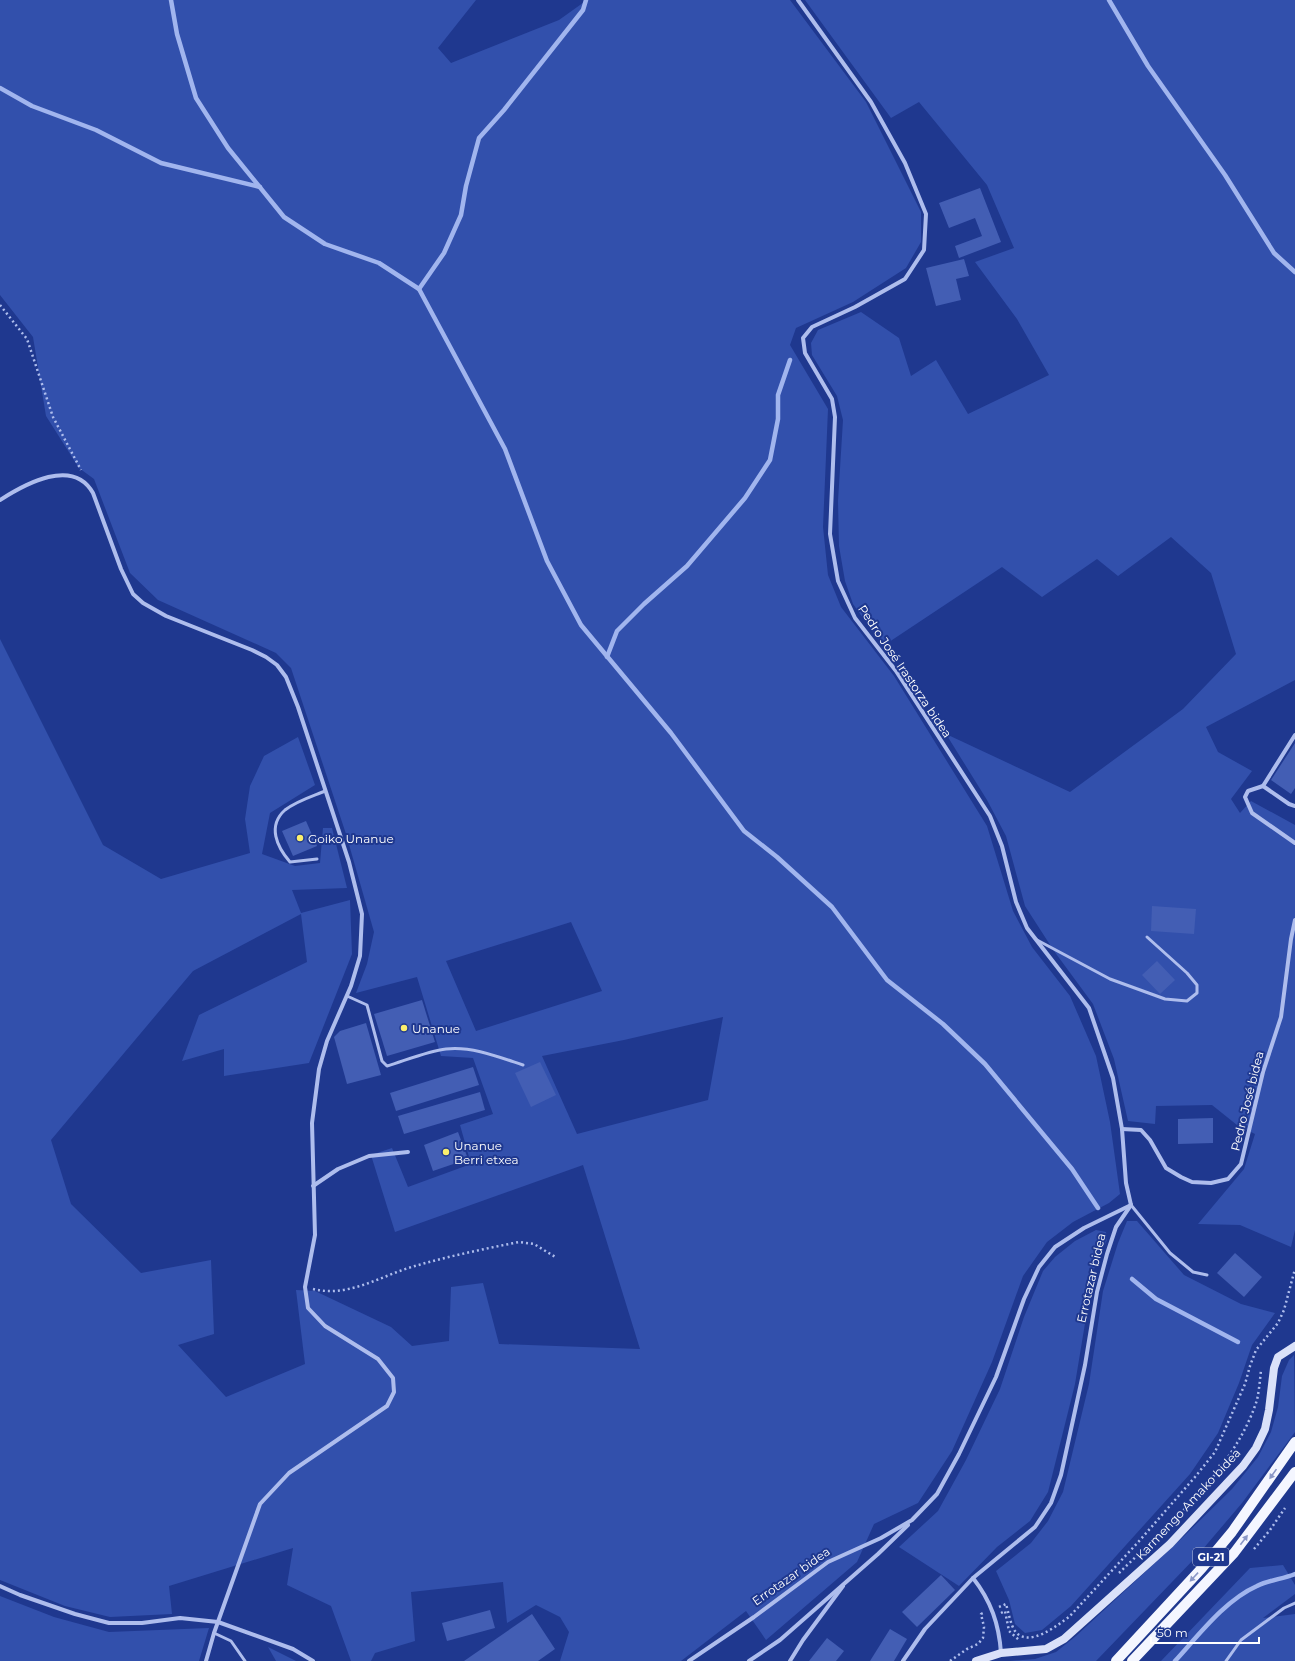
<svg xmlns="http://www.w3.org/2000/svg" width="1295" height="1661" viewBox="0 0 1295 1661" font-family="Montserrat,sans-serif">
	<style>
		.green { fill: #3250ac; fill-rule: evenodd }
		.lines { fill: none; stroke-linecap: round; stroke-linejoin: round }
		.stream { stroke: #a1b5ee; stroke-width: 4.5 }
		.building { fill: #435eb4 }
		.path { stroke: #aebded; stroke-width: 2.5; stroke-dasharray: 2 3; stroke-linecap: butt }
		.lane { stroke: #aebded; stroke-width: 3 }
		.street { stroke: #aebded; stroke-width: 4 }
		.secondary { stroke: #dae1f9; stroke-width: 8 }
		.primary { stroke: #f4f6ff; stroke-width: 10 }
		.oneway { fill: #8a97c7 }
		.poi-dot { fill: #fbef6d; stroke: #1f388f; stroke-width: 1.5 }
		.labels { text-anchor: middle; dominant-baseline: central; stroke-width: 4; stroke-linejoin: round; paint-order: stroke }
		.shield { fill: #1f388f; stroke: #bcc3dd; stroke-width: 1 }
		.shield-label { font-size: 11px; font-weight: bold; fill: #fff }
		.street-label { font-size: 12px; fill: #fff; stroke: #1f388f }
		.poi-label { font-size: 12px; fill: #fff; stroke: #1f388f; text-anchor: start }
	</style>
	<rect width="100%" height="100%" fill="#1f388f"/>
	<g class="green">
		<path d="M0,0H476L438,48L451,63L559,20L587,0H790L866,102L921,212V242L906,268L853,302L796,328L790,345L828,409L823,527L828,575L841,607L894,676L987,826L1013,911L1032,947L1070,996L1096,1056L1110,1122L1120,1194L1109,1203L1073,1222L1047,1242L1023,1276L992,1362L952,1451L918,1503L874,1524L857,1562L766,1640L746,1611L681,1661H560L569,1632L560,1617L536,1605L507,1623L503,1582L411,1592L415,1641L375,1653L371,1661H351L331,1606L287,1585L293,1548L169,1586L172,1614L110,1617L65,1606L0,1580V639L103,845L161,879L250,853L245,819L250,786L264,756L298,737L315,785L270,813L262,854L295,866L320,863L323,828H332L347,888L292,890L301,913L350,900L352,954L309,1063L224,1076V1049L182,1061L199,1015L307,962L301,914L193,971L51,1140L71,1204L141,1273L211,1260L214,1334L178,1345L226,1397L305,1364L296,1290L315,1291L391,1327L412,1346L449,1341L451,1287L483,1283L499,1344L640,1349L583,1165L395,1232L371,1155L392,1148L408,1187L471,1164L460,1125L493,1114L473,1058L441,1056L417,977L356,993L367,964L374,932L346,834L291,668L276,653L158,600L130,573L94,479L79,468L46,416L33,337L0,295ZM571,922L602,991L476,1031L446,961ZM723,1017L708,1100L577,1134L542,1056L624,1040Z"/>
		<polygon points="805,0 1295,0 1295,680 1206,727 1218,752 1252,771 1231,799 1240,813 1251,801 1295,825 1295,1230 1291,1247 1240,1225 1198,1224 1244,1169 1255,1134 1237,1125 1212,1105 1156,1106 1155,1124 1128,1121 1114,1059 1093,1004 1054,951 1025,906 1006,836 987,800 946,734 1070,792 1183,709 1236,654 1211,573 1171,537 1118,576 1097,559 1042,597 1002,567 883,646 853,604 845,581 839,546 838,501 843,420 837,396 812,355 811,343 818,330 861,312 899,338 911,376 936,360 968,414 1049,375 1017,319 975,262 1014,248 987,185 919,102 891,118"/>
		<polygon points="1127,1221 1137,1221 1184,1275 1241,1304 1275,1313 1252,1345 1239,1383 1218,1433 1190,1474 1071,1606 1042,1630 1025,1633 1015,1624 1009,1600 996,1571 1031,1543 1048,1521 1063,1492 1089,1384 1103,1291 1118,1243"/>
		<polygon points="1096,1230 1106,1232 1107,1240 1094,1269 1075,1384 1048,1492 1030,1521 997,1547 959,1586 899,1547 938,1511 966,1460 1000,1389 1024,1317 1043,1271 1055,1257 1075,1241"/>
		<polygon points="1294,1355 1295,1432 1242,1503 1197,1556 1096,1661 1010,1661 1035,1659 1056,1652 1076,1636 1182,1538 1232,1489 1258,1457 1271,1432 1278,1407 1282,1376 1289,1360"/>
		<polygon points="1283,1565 1295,1585 1295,1594 1263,1618 1295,1614 1295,1661 1161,1661 1250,1568"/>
		<polygon points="0,1596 54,1617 109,1632 209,1628 199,1661 0,1661"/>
		<polygon points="268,1647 296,1661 276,1661"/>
	</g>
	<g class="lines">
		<g class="stream">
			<polyline points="171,0 177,34 196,98 228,148 284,217 325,244 379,263 419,289 505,449 547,561 581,625 671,733 744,831 777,857 832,907 887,980 943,1024 985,1064 1072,1169 1098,1208"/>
			<polyline points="1109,0 1148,66 1225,175 1274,253 1295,272"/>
			<polyline points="0,88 32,106 96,130 161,163 260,187"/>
			<polyline points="419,289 444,253 461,215 466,186 479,138 504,110 583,10 586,0"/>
			<polyline points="607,657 617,631 644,604 687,566 745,498 770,460 778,419 778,395 790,360"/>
			<polyline points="1132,1279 1156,1299 1238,1342"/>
			<path d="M1175,1661C1198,1636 1225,1600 1257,1586C1269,1580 1283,1579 1295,1574"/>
		</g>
	</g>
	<g class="building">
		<polygon points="980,188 1001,242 959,258 955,246 982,236 975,218 949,228 939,203"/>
		<polygon points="964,259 969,276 956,279 961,300 936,306 926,268"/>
		<polygon points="1295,743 1295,788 1291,794 1271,780"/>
		<polygon points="306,821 317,846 293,856 282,831"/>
		<polygon points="1152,906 1196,909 1194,934 1151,931"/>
		<polygon points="1157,961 1175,980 1160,994 1142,975"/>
		<polygon points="422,1000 435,1042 387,1056 374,1014"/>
		<polygon points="366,1023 381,1075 347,1084 334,1037 340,1031"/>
		<polygon points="540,1062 556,1095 531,1107 515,1073"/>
		<polygon points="473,1067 479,1085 396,1111 390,1093"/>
		<polygon points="480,1092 485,1110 404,1134 398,1116"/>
		<polygon points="1213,1118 1213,1143 1178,1144 1178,1119"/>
		<polygon points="458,1132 468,1159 433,1171 424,1145"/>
		<polygon points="1235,1253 1262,1277 1244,1297 1217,1273"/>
		<polygon points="941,1575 955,1590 917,1627 902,1612"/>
		<polygon points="490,1610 495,1628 447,1641 442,1623"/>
		<polygon points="532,1614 555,1649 538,1661 464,1661"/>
		<polygon points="890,1629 907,1639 894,1661 870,1661"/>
		<polygon points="827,1638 844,1651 836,1661 809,1661"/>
	</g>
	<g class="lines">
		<g class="path">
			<polyline points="0,305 27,339 53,417 81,470"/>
			<path d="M313,1289C349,1298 382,1275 415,1266C449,1256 484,1249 519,1242L534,1244L557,1258"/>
			<polyline points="1254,1549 1270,1530 1285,1508"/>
			<path d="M1119,1573C1169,1524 1235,1469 1257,1400C1259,1391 1260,1380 1261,1370"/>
			<path d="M999,1607L1006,1604C1008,1611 1011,1626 1015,1631C1028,1649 1058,1625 1070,1616L1141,1539L1195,1477L1215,1452L1245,1384L1250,1366L1256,1350L1278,1323L1284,1310L1295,1269"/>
			<polyline points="1001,1613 1005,1611 1009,1631 1019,1640"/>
			<polyline points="950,1661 967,1649 978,1644 983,1638 984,1627 981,1614 983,1613"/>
		</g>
		<g class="lane">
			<path d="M317,859L290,862C277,847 267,826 285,810C296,801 313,796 325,791"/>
			<polyline points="1037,940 1110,979 1165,999 1187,1001 1197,993 1197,985 1187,973 1147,937"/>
			<path d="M347,996L367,1005L382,1061L387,1066C404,1061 428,1051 446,1049C472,1046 499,1057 523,1065"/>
			<polyline points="1131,1205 1170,1253 1193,1272 1207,1275"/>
			<polyline points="214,1633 231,1641 245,1661"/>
			<polyline points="1226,1661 1241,1640 1284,1608 1295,1603"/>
		</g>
		<g class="street">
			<polyline points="798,0 871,102 905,163 926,214 924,250 905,279 855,307 812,327 803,338 805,353 832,399 835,417 830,534 838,581 855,618 896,671 990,816 1002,846 1016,902 1027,928 1089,1008 1113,1078 1122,1129 1126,1183 1131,1205"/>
			<path d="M0,500C25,484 73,457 93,493L121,569L133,594L143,603L166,616L252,650L266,657L277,665L286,677L298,707L349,862L362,914L360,956L351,986L327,1041L319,1069L312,1123L315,1235L305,1287L308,1308L325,1326L378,1359L393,1378L394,1392L387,1406L289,1473L260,1504L214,1633L206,1661"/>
			<polyline points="1263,786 1295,735"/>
			<polyline points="1295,806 1289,804 1263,786 1248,791 1245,797 1252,813 1295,843"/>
			<polyline points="1122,1129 1141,1130 1150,1140 1166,1168 1181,1177 1192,1182 1211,1183 1228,1179 1241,1164 1263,1072 1281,1017 1291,939 1295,920"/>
			<polyline points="313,1186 338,1169 369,1156 408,1152"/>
			<path d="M973,1578C991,1601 999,1624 1001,1653"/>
			<polyline points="0,1586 20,1595 75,1614 109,1623 142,1623 180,1618 218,1622 293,1649 313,1661"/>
			<polyline points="689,1661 754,1617 828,1562 881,1538 912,1520 937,1494 959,1454 996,1377 1024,1299 1039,1267 1055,1247 1084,1228 1131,1205"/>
			<polyline points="749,1661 780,1640 878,1554 908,1525"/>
			<polyline points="790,1661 803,1640 843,1586"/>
			<polyline points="903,1661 925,1629 973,1578 1035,1527 1051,1503 1061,1475 1085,1365 1097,1292 1107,1254 1116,1227 1131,1205"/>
		</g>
		<polyline class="secondary" points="976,1661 1001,1653 1046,1649 1064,1639 1170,1544 1243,1466 1256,1448 1265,1429 1269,1410 1274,1368 1278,1357 1295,1346"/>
		<g class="primary">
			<polyline points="1116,1661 1202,1568 1232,1532 1295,1442"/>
			<polyline points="1132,1661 1234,1553 1295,1472"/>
		</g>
	</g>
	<defs><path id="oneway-solid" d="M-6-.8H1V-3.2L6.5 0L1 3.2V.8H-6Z"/></defs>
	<g class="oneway">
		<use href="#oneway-solid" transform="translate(1273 1474) rotate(125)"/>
		<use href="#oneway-solid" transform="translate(1244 1540) rotate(-53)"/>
		<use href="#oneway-solid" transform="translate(1194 1577) rotate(133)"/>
	</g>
	<g class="poi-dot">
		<circle cx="300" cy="838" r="4"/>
		<circle cx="404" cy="1028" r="4"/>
		<circle cx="446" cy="1152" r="4"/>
	</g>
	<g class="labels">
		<rect class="shield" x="1193" y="1548" width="36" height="18" rx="3"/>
		<g class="shield-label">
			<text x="1211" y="1557">GI-21</text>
		</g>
		<g class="street-label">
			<text transform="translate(905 671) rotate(56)">Pedro José Irastorza bidea</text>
			<text transform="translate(1247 1101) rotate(-76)">Pedro José bidea</text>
			<text transform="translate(1091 1278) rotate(-77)">Errotazar bidea</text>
			<text transform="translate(1188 1504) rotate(-47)">Karmengo Amako bidea</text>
			<text transform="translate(791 1576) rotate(-35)">Errotazar bidea</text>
		</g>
		<g class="poi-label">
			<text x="308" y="838">Goiko Unanue</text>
			<text x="412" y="1028">Unanue</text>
			<text x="454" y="1145">Unanue<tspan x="454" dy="14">Berri etxea</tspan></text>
		</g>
	</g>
	<path d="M1151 1637v6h108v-6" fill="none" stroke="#ffffff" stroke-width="2"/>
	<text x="1157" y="1637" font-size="12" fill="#ffffff" stroke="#1f388f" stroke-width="3" paint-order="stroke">50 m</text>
</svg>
